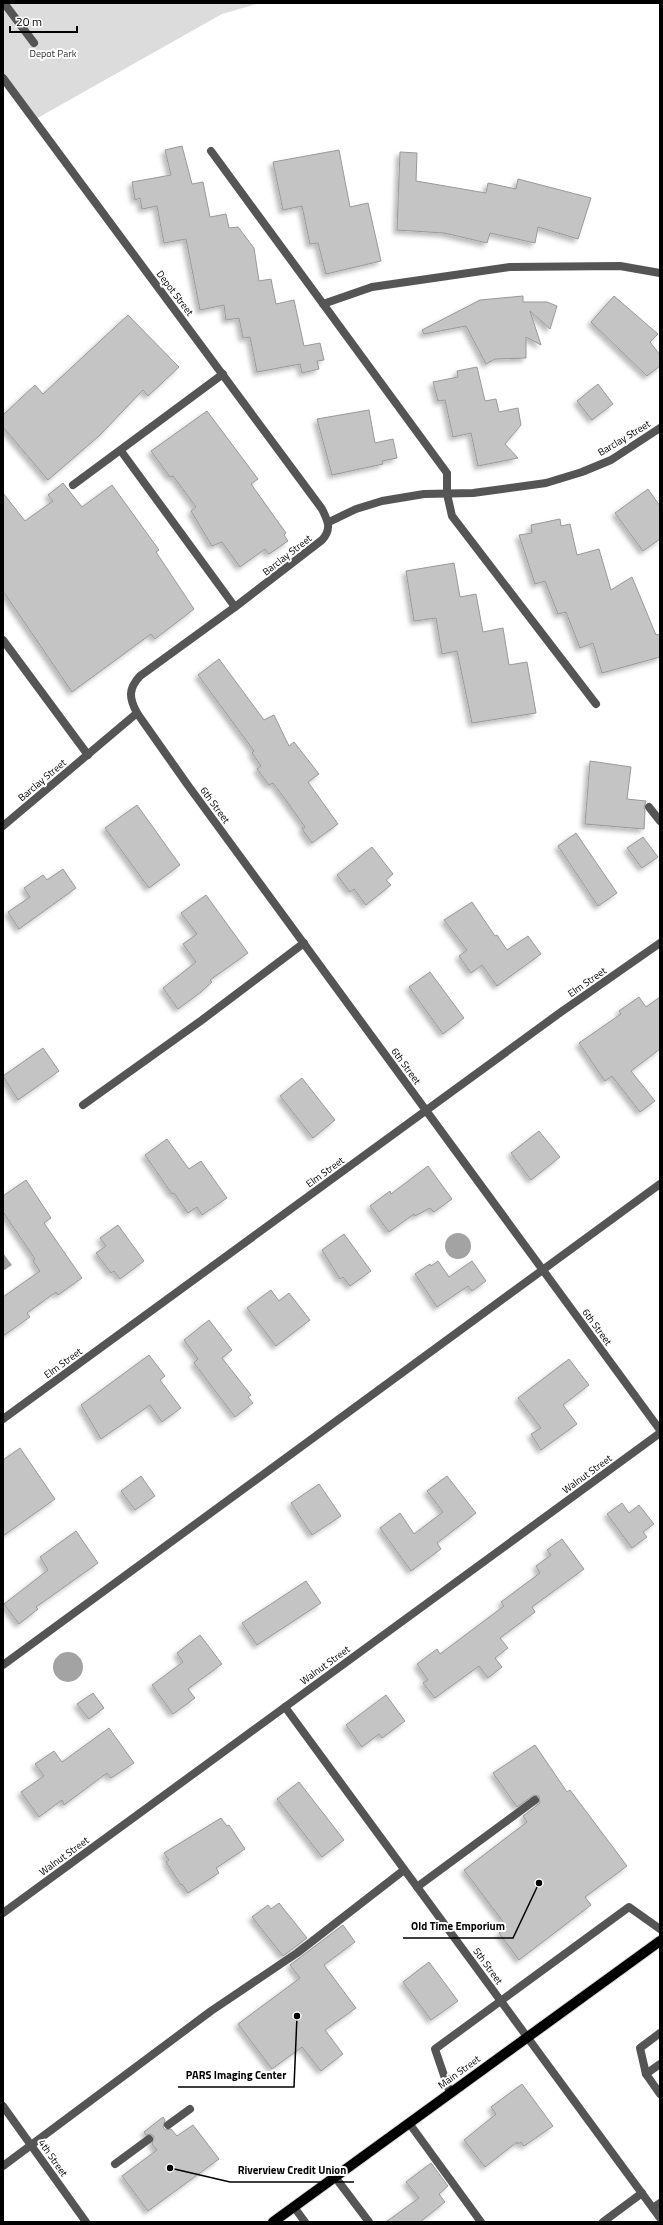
<svg xmlns="http://www.w3.org/2000/svg" width="663" height="2225" viewBox="0 0 663 2225" font-family="'Titillium Web',sans-serif">
	<style>
		.green { fill: #dcdcdc }
		.water { fill: #a3a3a3 }
		.building { fill: #c4c4c4; stroke: #999; filter: url(#shadow) }
		.lines { fill: none; stroke-linecap: round; stroke-linejoin: round }
		.primary-casing { stroke: #dbdbdb; stroke-width: 12 }
		.service { stroke: #555; stroke-width: 8 }
		.minor { stroke: #555; stroke-width: 8 }
		.primary { stroke: #000; stroke-width: 10 }
		.labels { text-anchor: middle; dominant-baseline: central; stroke-width: 4; stroke-linejoin: round; paint-order: stroke }
		.park-label { font-size: 10px; fill: #333; stroke: #fff }
		.street-label { font-size: 10px; fill: #000; stroke: #fff }
		.leader { fill: none; stroke: #000; stroke-width: 1.5 }
		.callout-dot { fill: #000; stroke: #fff; stroke-width: 1.5 }
		.callout-label { font-size: 11px; text-anchor: middle; font-weight: bold; fill: #000; stroke: #fff; stroke-width: 4; stroke-linejoin: round; paint-order: stroke }
	</style>
	<defs>
		<filter id="shadow"><feDropShadow dx="-3.5" dy="3.5" stdDeviation="2" flood-color="#0004"/></filter>
	</defs>
	<rect width="100%" height="100%" fill="#fff"/>
	<polygon class="green" points="3,3 260,3 222,14 34,120 3,78"/>
	<g class="water">
		<circle cx="458" cy="1246" r="13"/>
		<polygon points="3,1253 12,1265 3,1271"/>
		<circle cx="68" cy="1667" r="15"/>
	</g>
	<g class="building">
		<polygon points="182,146 192,184 203,182 210,217 226,214 229,228 238,227 254,248 259,281 271,279 276,304 294,300 304,346 320,343 324,360 317,361 319,369 302,373 300,364 257,372 250,337 243,338 239,318 226,320 224,305 200,310 186,239 164,243 157,206 142,209 140,198 135,200 132,182 171,175 165,150"/>
		<polygon points="339,150 350,207 368,203 381,261 326,274 318,243 310,244 302,206 283,210 273,162"/>
		<polygon points="400,152 417,153 416,181 486,193 488,183 516,189 518,179 591,198 578,239 538,227 535,243 490,233 487,243 444,233 397,230"/>
		<polygon points="523,296 523,302 547,302 557,306 550,329 530,311 541,345 526,337 526,358 495,359 486,364 466,326 424,334 422,330 480,300"/>
		<polygon points="614,296 658,334 650,342 660,355 660,366 647,376 591,322"/>
		<polygon points="128,315 179,367 148,396 143,390 100,435 48,480 3,427 3,415 35,385 43,394"/>
		<polygon points="477,367 485,401 496,399 499,412 518,408 521,425 505,444 518,458 478,466 471,433 453,437 445,400 438,401 433,382 458,377 457,371"/>
		<polygon points="598,384 613,404 592,420 577,401"/>
		<polygon points="369,410 375,443 393,439 397,458 382,461 383,464 332,475 317,419"/>
		<polygon points="207,411 258,479 251,484 286,533 284,535 288,541 269,554 265,549 240,567 222,542 212,546 191,511 196,507 173,476 170,477 151,451"/>
		<polygon points="63,483 82,507 112,485 159,550 156,552 194,609 155,639 151,634 72,692 3,591 3,493 25,521 53,501 48,495"/>
		<polygon points="648,489 660,506 660,539 643,551 615,513"/>
		<polygon points="560,519 561,526 570,524 577,555 599,549 611,590 632,577 656,635 660,634 660,657 602,673 593,643 580,648 566,612 558,614 545,581 535,584 519,535 532,533 531,525"/>
		<polygon points="454,563 460,597 476,594 483,632 503,628 509,665 527,662 536,713 472,723 457,651 442,654 436,618 414,621 406,571"/>
		<polygon points="219,659 264,720 274,715 289,746 294,742 319,774 308,782 338,824 312,843 302,829 305,827 285,799 273,783 269,785 257,769 261,766 252,753 254,751 198,675"/>
		<polygon points="590,761 631,767 627,799 646,801 644,807 645,811 644,829 585,824"/>
		<polygon points="137,805 180,865 149,888 105,828"/>
		<polygon points="576,833 617,893 598,906 558,846"/>
		<polygon points="643,837 658,857 642,868 627,848"/>
		<polygon points="372,847 393,874 386,880 391,885 366,905 354,889 350,892 337,875"/>
		<polygon points="63,869 76,888 19,929 8,912 30,897 24,888 43,875 47,880"/>
		<polygon points="206,895 248,953 210,980 212,982 201,992 178,1009 163,988 196,962 183,944 197,934 181,913"/>
		<polygon points="472,902 495,936 497,935 507,950 528,936 541,954 497,986 482,965 471,973 459,956 467,950 444,920"/>
		<polygon points="430,972 464,1018 443,1034 409,987"/>
		<polygon points="639,997 646,1007 660,997 660,1049 631,1071 655,1101 640,1112 612,1076 605,1081 579,1043 621,1014 619,1011"/>
		<polygon points="43,1048 59,1071 18,1100 3,1076"/>
		<polygon points="302,1078 335,1120 313,1138 280,1096"/>
		<polygon points="539,1131 560,1157 531,1180 511,1153"/>
		<polygon points="167,1139 189,1169 201,1161 227,1198 202,1215 197,1207 188,1213 174,1193 172,1194 145,1155"/>
		<polygon points="428,1166 452,1199 434,1212 430,1208 415,1216 414,1214 389,1232 370,1206 390,1191 391,1194"/>
		<polygon points="26,1180 51,1218 44,1223 82,1278 58,1295 56,1292 27,1313 30,1317 3,1336 3,1297 40,1271 33,1261 35,1259 3,1212 3,1196"/>
		<polygon points="118,1225 144,1261 120,1279 114,1271 111,1273 96,1253 106,1246 100,1238"/>
		<polygon points="344,1234 371,1271 350,1286 343,1277 340,1279 322,1250"/>
		<polygon points="438,1261 449,1277 472,1261 486,1281 472,1291 468,1286 437,1307 415,1274 430,1264 431,1266"/>
		<polygon points="271,1290 279,1301 289,1293 310,1320 276,1346 247,1308"/>
		<polygon points="209,1320 232,1350 222,1358 251,1395 248,1397 253,1403 235,1417 194,1363 198,1359 184,1340"/>
		<polygon points="149,1355 165,1376 160,1380 181,1408 162,1422 150,1405 101,1439 81,1405"/>
		<polygon points="569,1359 589,1385 563,1405 577,1424 541,1450 531,1434 541,1428 518,1398"/>
		<polygon points="20,1448 55,1499 3,1536 3,1460"/>
		<polygon points="141,1476 155,1496 135,1510 121,1491"/>
		<polygon points="447,1476 476,1513 437,1543 441,1549 411,1571 380,1528 400,1513 414,1534 443,1512 427,1491"/>
		<polygon points="319,1484 341,1516 312,1535 291,1503"/>
		<polygon points="622,1503 629,1513 639,1505 654,1524 643,1532 647,1537 632,1548 607,1514"/>
		<polygon points="76,1531 98,1563 36,1607 38,1609 19,1624 4,1604 48,1570 40,1557"/>
		<polygon points="562,1539 584,1569 532,1607 535,1612 500,1638 508,1648 495,1658 502,1667 488,1678 479,1666 435,1698 423,1683 428,1680 417,1664 437,1649 440,1654 504,1606 501,1602 540,1573 536,1566 551,1555 547,1550"/>
		<polygon points="306,1581 321,1603 257,1645 242,1623"/>
		<polygon points="200,1635 222,1664 188,1689 195,1698 173,1714 152,1685 183,1662 177,1653"/>
		<polygon points="93,1693 104,1708 89,1719 77,1704"/>
		<polygon points="386,1695 405,1721 382,1738 379,1734 362,1747 346,1725"/>
		<polygon points="109,1728 134,1763 111,1778 107,1773 64,1805 62,1800 39,1817 21,1792 44,1776 35,1764 54,1751 62,1762"/>
		<polygon points="535,1745 567,1792 570,1790 627,1866 585,1897 591,1905 519,1960 499,1933 507,1927 464,1870 527,1822 523,1816 540,1803 539,1796 534,1795 517,1807 493,1773"/>
		<polygon points="299,1782 344,1840 322,1857 277,1799"/>
		<polygon points="221,1818 227,1826 229,1825 245,1849 216,1868 219,1873 188,1893 182,1884 181,1885 166,1862 169,1860 164,1853"/>
		<polygon points="279,1903 307,1938 283,1956 252,1917 268,1905 271,1909"/>
		<polygon points="343,1925 355,1942 324,1965 356,2008 325,2030 343,2054 321,2071 302,2047 272,2069 238,2024 300,1978 290,1965"/>
		<polygon points="429,1962 458,2001 431,2020 403,1982"/>
		<polygon points="522,2084 553,2126 524,2146 521,2142 518,2144 517,2142 485,2167 464,2140 496,2114 491,2107"/>
		<polygon points="163,2117 165,2120 163,2128 166,2130 171,2129 177,2136 193,2125 219,2159 148,2211 122,2176 157,2150 152,2144 154,2136 151,2134 146,2135 144,2132"/>
		<polygon points="431,2163 448,2186 439,2194 445,2202 420,2222 386,2222 419,2198 406,2182"/>
	</g>
	<g class="lines">
		<g class="primary-casing">
			<polyline id="primary" points="273,2222 660,1941"/>
		</g>
		<g class="service">
			<polyline points="4,3 34,43"/>
			<polyline points="83,1105 202,1020 304,943"/>
			<polyline points="3,1665 660,1184"/>
			<polyline points="417,1887 535,1800"/>
			<polyline points="660,2033 640,2048 646,2074 660,2094"/>
			<polyline points="646,2074 660,2064"/>
			<polyline points="450,2093 435,2049 629,1907 660,1929"/>
			<polyline points="409,2123 481,2222"/>
			<polyline points="168,2125 190,2109"/>
			<polyline points="115,2164 149,2139"/>
			<polyline points="3,2166 211,2011 297,1953 404,1870"/>
			<polyline points="335,2177 369,2222"/>
			<polyline points="294,2207 305,2222"/>
			<polyline points="653,2208 660,2203"/>
			<polyline points="603,2222 642,2193"/>
		</g>
		<g class="minor">
			<path d="M3,78L322,509C328,521 332,529 322,540L235,607L140,676C128,689 129,698 137,713L187,784L660,1430"/>
			<polyline points="211,151 447,473 447,494 452,516 596,704"/>
			<polyline points="323,304 372,287 510,267 620,266 660,273"/>
			<polyline points="121,451 235,607"/>
			<polyline points="73,485 223,374"/>
			<polyline points="329,522 356,509 382,501 424,494 473,493 546,483 582,472 611,460 660,428"/>
			<polyline points="3,640 88,755"/>
			<polyline points="649,807 660,821"/>
			<polyline points="3,826 137,713"/>
			<polyline points="3,1419 561,1012 660,943"/>
			<polyline points="285,1707 660,2218"/>
			<polyline points="3,1913 660,1433"/>
			<polyline points="3,2106 86,2222"/>
		</g>
		<use href="#primary" class="primary"/>
	</g>
	<g class="labels">
		<g class="park-label">
			<text x="53" y="53">Depot Park</text>
		</g>
		<g class="street-label">
			<text transform="translate(175 293) rotate(53)">Depot Street</text>
			<text transform="translate(624 438) rotate(-31)">Barclay Street</text>
			<text transform="translate(287 555) rotate(-38)">Barclay Street</text>
			<text transform="translate(42 780) rotate(-40)">Barclay Street</text>
			<text transform="translate(215 805) rotate(54)">6th Street</text>
			<text transform="translate(587 982) rotate(-35)">Elm Street</text>
			<text transform="translate(406 1066) rotate(54)">6th Street</text>
			<text transform="translate(325 1172) rotate(-36)">Elm Street</text>
			<text transform="translate(597 1327) rotate(54)">6th Street</text>
			<text transform="translate(63 1363) rotate(-36)">Elm Street</text>
			<text transform="translate(587 1474) rotate(-36)">Walnut Street</text>
			<text transform="translate(325 1665) rotate(-36)">Walnut Street</text>
			<text transform="translate(64 1856) rotate(-36)">Walnut Street</text>
			<text transform="translate(488 1966) rotate(54)">5th Street</text>
			<text transform="translate(459 2072) rotate(-36)">Main Street</text>
			<text transform="translate(53 2158) rotate(55)">4th Street</text>
		</g>
	</g>
	<path class="leader" d="M539 1883L513 1938H403M297 2016L294 2087H178M170 2168L230 2182H354"/>
	<g class="callout-dot">
		<circle cx="539" cy="1883" r="4"/>
		<circle cx="297" cy="2016" r="4"/>
		<circle cx="170" cy="2168" r="4"/>
	</g>
	<g class="callout-label">
		<text x="458" y="1930">Old Time Emporium</text>
		<text x="236" y="2079">PARS Imaging Center</text>
		<text x="292" y="2174">Riverview Credit Union</text>
	</g>
	<rect width="663" height="2225" fill="none" stroke="#000000" stroke-width="8"/>
	<path d="M10 26v6h67v-6" fill="none" stroke="#000000" stroke-width="2"/>
	<text x="16" y="26" font-size="12" fill="#000000" stroke="#ffffff" stroke-width="3" paint-order="stroke">20 m</text>
</svg>
